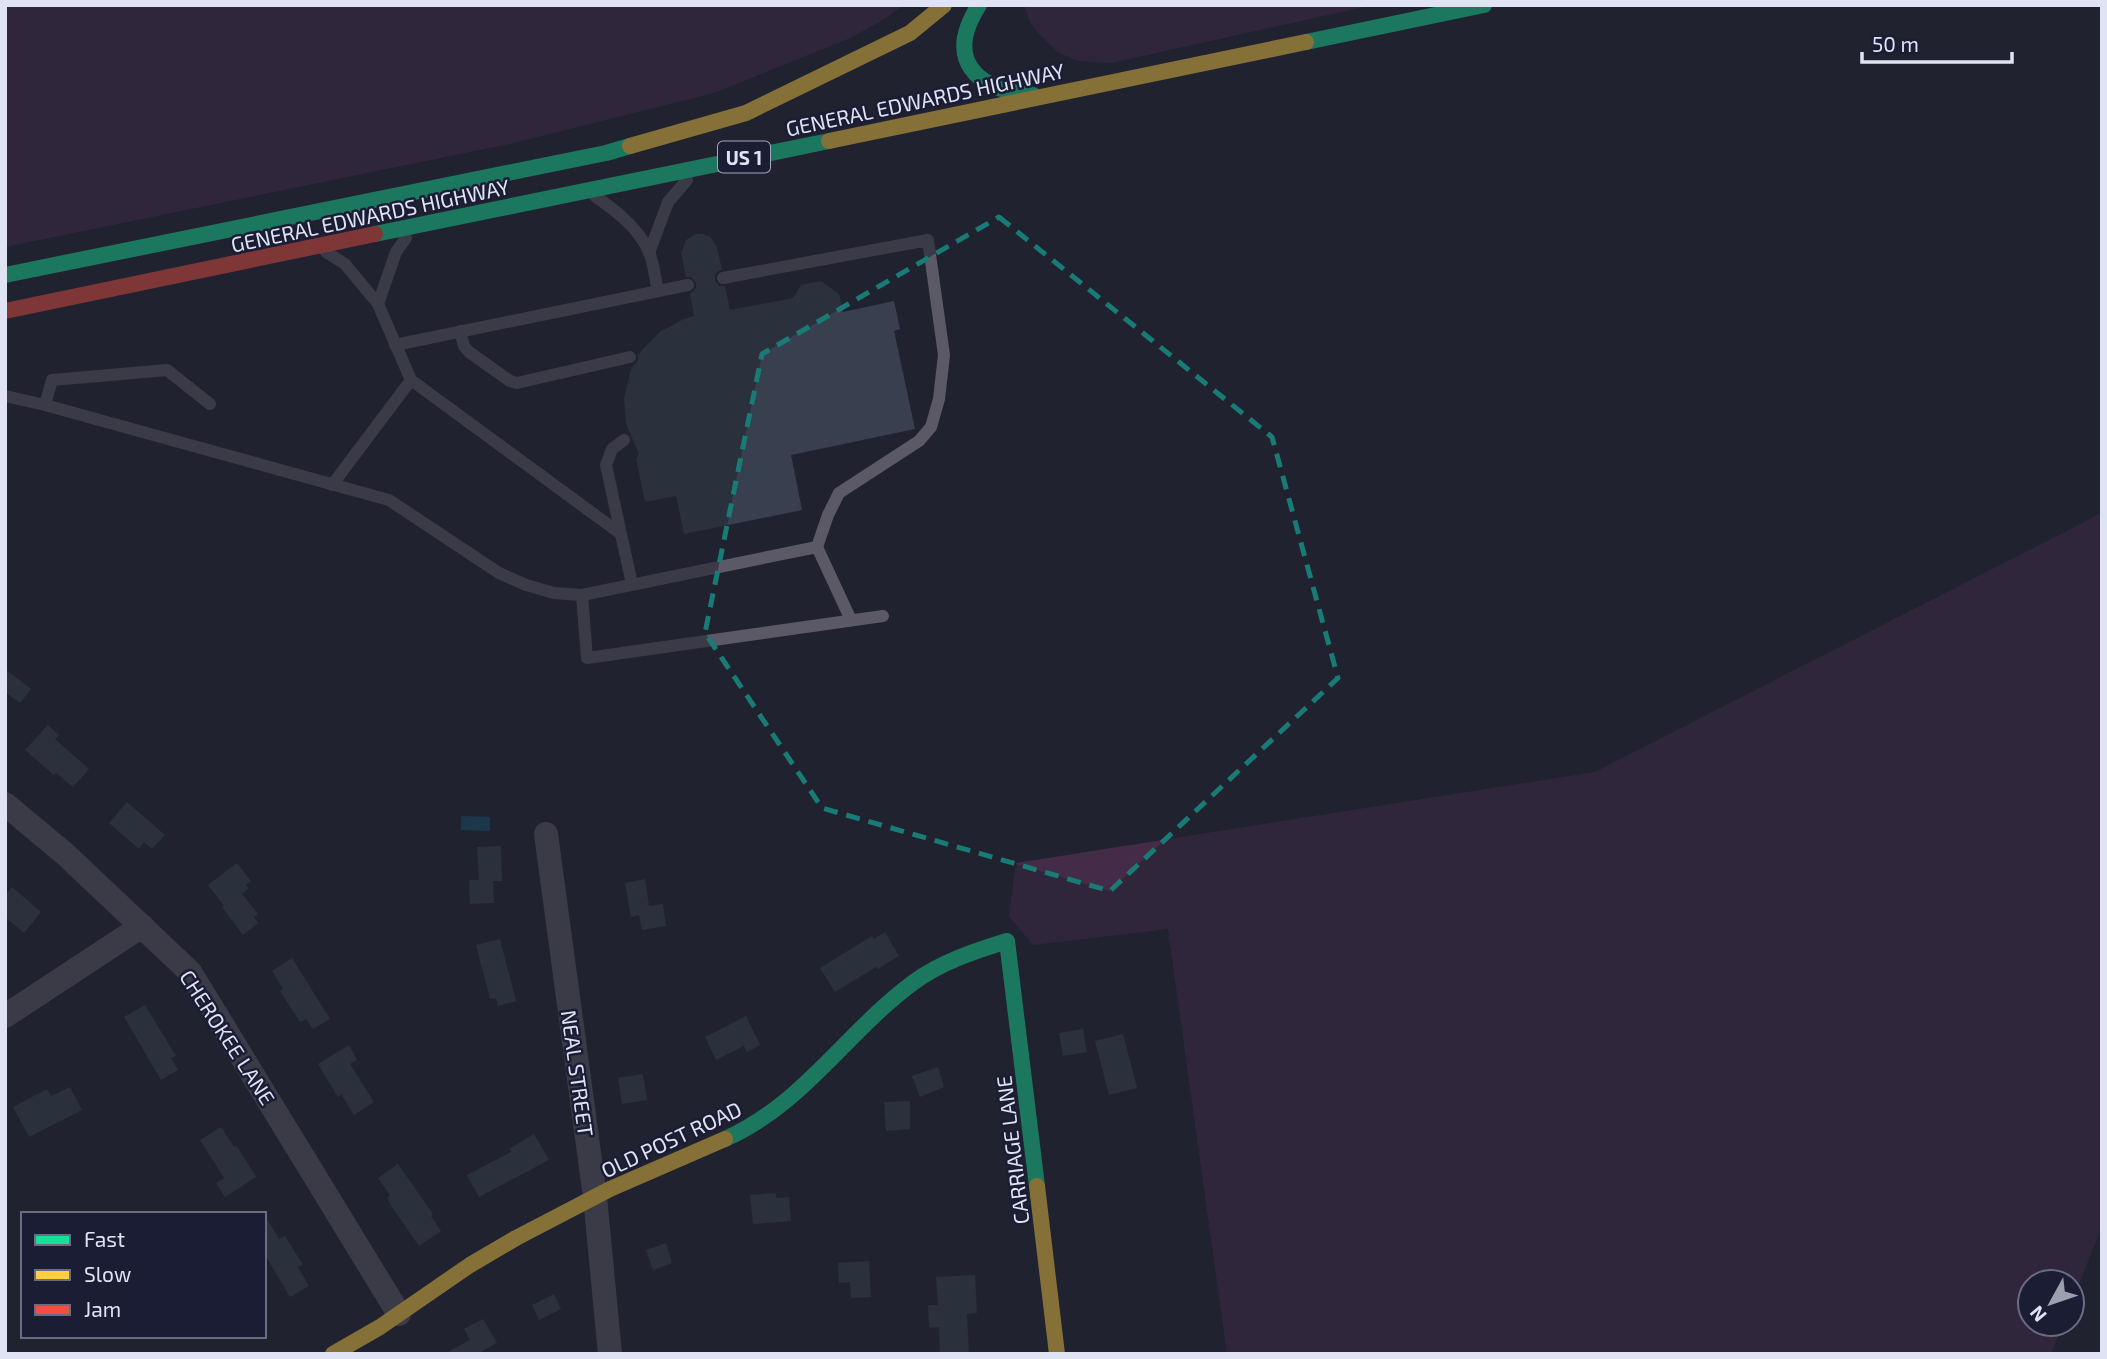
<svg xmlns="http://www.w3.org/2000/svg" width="2107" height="1359" viewBox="0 0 2107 1359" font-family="'Exo 2',sans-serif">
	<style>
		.green { fill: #442c49 }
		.water { fill: #17506e }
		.building { fill: #38404f }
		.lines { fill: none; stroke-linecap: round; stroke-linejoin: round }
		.lane { stroke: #5c5967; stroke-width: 12 }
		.street { stroke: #5c5967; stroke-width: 24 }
		.fast { stroke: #16e098; stroke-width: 16 }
		.slow { stroke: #ffcf43; stroke-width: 16 }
		.jam { stroke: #f24e42; stroke-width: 16 }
		.marked { fill: none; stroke: #197b75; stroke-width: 5; stroke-dasharray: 14 9; stroke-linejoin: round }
		.labels { text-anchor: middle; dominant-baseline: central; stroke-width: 5; stroke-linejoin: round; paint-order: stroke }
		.shield { fill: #1b1d35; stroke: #a5a8ba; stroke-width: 2 }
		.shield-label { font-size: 19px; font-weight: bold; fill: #e0e3f3 }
		.street-label { font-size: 21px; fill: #e0e3f3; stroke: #1b1d35 }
	</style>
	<rect width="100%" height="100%" fill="#21222f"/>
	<g class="green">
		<polygon points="5,5 904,5 883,20 850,38 714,93 509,144 5,247"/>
		<polygon points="1025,5 1373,5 1111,63 1078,61 1058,52 1038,33 1029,21"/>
		<polygon points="2102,513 2102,1226 2072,1301 2072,1282 2030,1282 2030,1324 2063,1324 2051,1354 1227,1354 1168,929 1033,945 1009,916 1016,863 1595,772"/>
	</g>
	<polygon class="water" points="461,816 490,817 490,831 461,830"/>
	<g class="building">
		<polygon points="696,234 703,234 710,237 716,245 722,269 715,274 715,280 719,286 725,286 730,310 793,298 801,285 821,281 839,294 843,312 894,301 900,329 894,331 915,429 791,455 802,510 684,534 676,496 645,502 636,458 639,454 626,424 624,398 631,369 638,360 638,355 643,349 661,331 682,320 694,316 690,294 696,288 696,283 691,277 686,277 681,253 686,240"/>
		<polygon points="5,669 31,689 20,703 5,692"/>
		<polygon points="48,725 59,735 55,739 89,769 73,787 56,773 54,775 25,750"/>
		<polygon points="127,802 165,835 152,849 144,842 139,849 109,823"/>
		<polygon points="501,846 502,881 493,881 494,903 470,904 469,880 479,880 477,847"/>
		<polygon points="237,863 251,881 246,885 249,888 242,894 258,914 254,917 258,923 243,935 222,907 224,906 208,885"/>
		<polygon points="645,879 649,906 663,904 666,926 642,930 639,915 631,917 625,883"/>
		<polygon points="12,887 41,912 24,933 5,917 5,896"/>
		<polygon points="885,932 899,956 878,969 876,967 835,992 820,968 872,936 874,939"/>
		<polygon points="500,939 516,1001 498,1006 496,998 490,999 476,945"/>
		<polygon points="292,958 330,1019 313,1029 306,1019 300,1022 280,991 283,989 272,971"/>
		<polygon points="145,1005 176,1056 171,1058 178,1070 161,1080 124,1017"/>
		<polygon points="746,1016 760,1045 747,1052 744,1046 716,1060 705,1037"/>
		<polygon points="1083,1029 1087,1052 1063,1056 1059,1033"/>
		<polygon points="1123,1034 1137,1088 1109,1095 1095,1041"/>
		<polygon points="349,1045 357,1060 350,1064 374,1102 354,1115 341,1094 338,1097 318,1064"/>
		<polygon points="938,1067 944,1087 920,1097 912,1076"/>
		<polygon points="643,1074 647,1100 622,1104 618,1078"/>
		<polygon points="70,1087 82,1110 29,1137 13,1107 47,1089 51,1096"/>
		<polygon points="910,1101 910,1129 886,1131 884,1102"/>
		<polygon points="221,1127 234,1147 237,1146 256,1177 225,1197 216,1183 224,1178 200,1140"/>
		<polygon points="534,1134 549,1160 479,1197 467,1175 511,1152 509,1149"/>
		<polygon points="398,1164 433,1214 431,1216 441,1231 419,1246 392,1207 387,1198 390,1195 378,1178"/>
		<polygon points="776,1193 776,1198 789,1197 791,1221 753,1224 750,1195"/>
		<polygon points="264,1214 279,1239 285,1236 303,1265 298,1267 309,1286 290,1297 264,1253"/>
		<polygon points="666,1243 672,1263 653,1270 646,1250"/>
		<polygon points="869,1261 871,1297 851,1298 850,1282 839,1283 838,1263"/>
		<polygon points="975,1275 977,1313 967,1314 969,1354 940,1354 939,1327 929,1328 928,1305 938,1305 936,1277"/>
		<polygon points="554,1294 561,1309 539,1320 532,1305"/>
		<polygon points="483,1319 497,1343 477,1354 444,1354 470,1340 464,1329"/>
	</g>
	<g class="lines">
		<g class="lane">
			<path d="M595,196C616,211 638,227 649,252C654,264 655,279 658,291"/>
			<polyline points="326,252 345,264 378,304 411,380 621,534 632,584"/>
			<polyline points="649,253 668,202 687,180"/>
			<polyline points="378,304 396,252 406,238"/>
			<polyline points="460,331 464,346 469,352 510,381 517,383 630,357"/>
			<polyline points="395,345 688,285"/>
			<polyline points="5,396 45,405 389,500 499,573 526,585 554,593 582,595 817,547 828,515 839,493 919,441 931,427 939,399 944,355 928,240 723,278"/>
			<polyline points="45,405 52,380 167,370 210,404"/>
			<polyline points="332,485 411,380"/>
			<polyline points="621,534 606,465 612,449 624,440"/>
			<polyline points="817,547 851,620"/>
			<polyline points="582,595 587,658 883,616"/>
		</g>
		<g class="street">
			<polyline points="5,804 65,854 190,972 399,1314"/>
			<polyline points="546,834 595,1197 610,1354"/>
			<polyline points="5,1016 142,926"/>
		</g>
		<g class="fast">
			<path d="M979,5C944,60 976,90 1033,95"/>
			<polyline points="1306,42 1484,5"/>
			<polyline points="375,234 829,141"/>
			<polyline points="5,275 606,153 630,146"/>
			<path d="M725,1139C804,1104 846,1032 914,982C941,962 975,951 1007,941L1037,1186"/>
		</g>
		<g class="slow">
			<polyline points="829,141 1306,42"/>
			<polyline points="630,146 746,113 910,33 944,5"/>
			<polyline points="1037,1186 1057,1354"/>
			<polyline points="333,1354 380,1327 470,1265 516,1238 610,1189 725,1139"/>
		</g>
		<polyline class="jam" points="5,311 375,234"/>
	</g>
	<path d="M0 0H2107V1359H0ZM999,217L1272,437L1338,678L1110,891L822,808L705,633L762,354Z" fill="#21222f" fill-opacity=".55" fill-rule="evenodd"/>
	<path class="marked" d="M999,217L1272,437L1338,678L1110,891L822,808L705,633L762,354Z"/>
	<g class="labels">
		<rect class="shield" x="718" y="141.5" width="52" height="31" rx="5"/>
		<g class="shield-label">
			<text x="744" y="157">US 1</text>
		</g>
		<g class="street-label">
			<text transform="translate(925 99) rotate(-12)">GENERAL EDWARDS HIGHWAY</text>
			<text transform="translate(370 215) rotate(-12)">GENERAL EDWARDS HIGHWAY</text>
			<text transform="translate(228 1037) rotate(57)">CHEROKEE LANE</text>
			<text transform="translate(578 1073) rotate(82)">NEAL STREET</text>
			<text transform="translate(671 1139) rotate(-25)">OLD POST ROAD</text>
			<text transform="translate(1012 1150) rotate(-97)">CARRIAGE LANE</text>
		</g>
	</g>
	<rect width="2107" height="1359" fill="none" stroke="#e0e3f3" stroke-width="14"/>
	<rect x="21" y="1212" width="245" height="126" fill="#1b1d35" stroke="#6a6c81" stroke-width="2"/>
	<rect x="35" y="1235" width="35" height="10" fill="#16e098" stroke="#6a6c81" stroke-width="2"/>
	<text x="84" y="1247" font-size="21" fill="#e0e3f3">Fast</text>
	<rect x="35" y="1270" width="35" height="10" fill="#ffcf43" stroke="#6a6c81" stroke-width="2"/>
	<text x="84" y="1282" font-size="21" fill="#e0e3f3">Slow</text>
	<rect x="35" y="1305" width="35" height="10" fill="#f24e42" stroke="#6a6c81" stroke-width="2"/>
	<text x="84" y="1317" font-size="21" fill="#e0e3f3">Jam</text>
	<g transform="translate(2051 1303) rotate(230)"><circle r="33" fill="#1b1d35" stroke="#6a6c81" stroke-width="2"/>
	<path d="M0-5L12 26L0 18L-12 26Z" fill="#9d9fae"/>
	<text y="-10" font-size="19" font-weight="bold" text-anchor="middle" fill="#e0e3f3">N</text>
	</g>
	<path d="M1862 52v10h150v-10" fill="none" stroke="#e0e3f3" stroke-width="3.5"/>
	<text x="1872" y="52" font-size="21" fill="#e0e3f3" stroke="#1b1d35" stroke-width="5" paint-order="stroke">50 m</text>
</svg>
